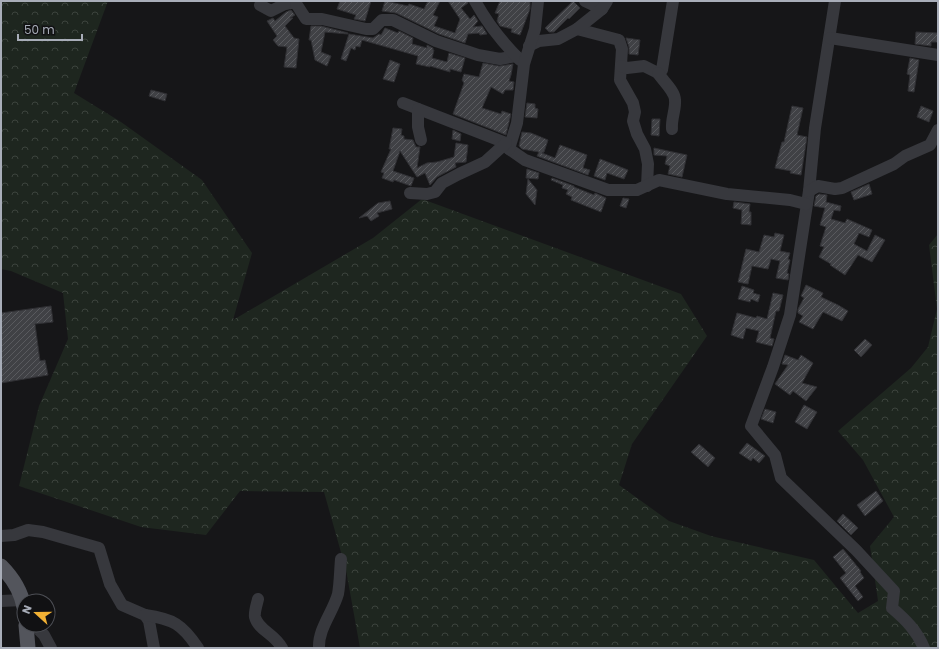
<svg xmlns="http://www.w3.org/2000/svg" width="939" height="649" viewBox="0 0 939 649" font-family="Poppins,sans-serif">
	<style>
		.forest { fill: url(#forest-crowns) }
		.building { fill: url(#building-hatch); stroke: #303034 }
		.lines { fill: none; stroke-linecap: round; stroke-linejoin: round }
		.minor { stroke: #37383d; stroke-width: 12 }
		.major { stroke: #53555c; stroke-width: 15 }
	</style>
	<defs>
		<pattern id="forest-crowns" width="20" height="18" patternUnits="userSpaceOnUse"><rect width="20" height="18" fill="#1e261f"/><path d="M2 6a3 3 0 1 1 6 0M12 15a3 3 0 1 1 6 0" fill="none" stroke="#3c433d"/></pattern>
		<pattern id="building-hatch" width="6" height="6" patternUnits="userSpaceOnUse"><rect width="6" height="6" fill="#404145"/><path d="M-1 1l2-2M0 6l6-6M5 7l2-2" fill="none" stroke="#595a5e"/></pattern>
	</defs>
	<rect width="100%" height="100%" fill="#161618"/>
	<polygon class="forest" points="1,1 108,1 74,93 121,122 202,180 252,253 233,320 373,238 422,199 681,294 707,336 632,444 619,485 669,521 711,536 814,560 858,613 878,601 870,546 894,517 863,460 838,431 911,368 928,347 937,309 929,245 938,234 938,648 360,648 346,570 324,492 240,491 206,535 141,527 19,486 39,406 68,339 63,293 11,271 1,269"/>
	<g class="building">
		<polygon points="340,1 371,1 365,21 354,19 356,15 337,9"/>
		<polygon points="385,1 408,6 409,4 424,9 428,1 440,1 433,15 438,17 434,26 455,33 460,19 448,1 468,1 468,3 461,8 470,19 474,15 478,21 473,27 482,26 487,34 480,35 479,33 468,34 465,43 439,34 396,13 382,11"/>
		<polygon points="500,1 530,1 530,9 520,35 511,32 512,29 500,26 497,21 499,14 495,13"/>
		<polygon points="573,1 580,8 569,19 568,18 554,32 549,32 545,28"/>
		<polygon points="291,10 295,15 290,18 293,18 285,26 294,38 299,39 296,68 284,67 287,47 278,46 273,40 277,36 267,21 273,18 275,21 286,12"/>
		<polygon points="311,26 321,26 348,33 348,34 325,32 321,52 331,56 327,66 315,60 311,40 309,40"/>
		<polygon points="385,28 398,33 399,31 413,38 412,44 427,48 427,45 433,48 433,50 434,50 432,58 447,62 449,53 465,58 461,72 450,69 450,72 430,66 430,67 416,64 418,56 362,40 360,47 356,46 355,50 351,48 346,61 341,59 349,34 373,38 379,34 381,35"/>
		<polygon points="916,32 938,33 938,42 931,42 931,46 915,44"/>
		<polygon points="626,38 640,40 638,55 629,54 629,47"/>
		<polygon points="910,58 919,60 914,92 908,91 910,75 907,74"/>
		<polygon points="390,60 400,64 394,82 383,79"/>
		<polygon points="483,63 499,66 513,64 511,75 509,81 514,82 513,90 505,90 503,94 491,87 482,108 501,114 502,111 511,114 506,135 453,114 464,83 462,80 464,74 479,77"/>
		<polygon points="151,90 167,94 165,101 149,96"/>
		<polygon points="527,103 535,104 535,108 538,109 537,118 525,117"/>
		<polygon points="792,106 803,108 797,135 807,137 801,175 790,173 791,171 775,168 782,142 784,142"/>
		<polygon points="921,106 933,111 929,122 917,117"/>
		<polygon points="652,119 660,119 659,136 651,135"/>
		<polygon points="393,128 402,129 401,135 404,136 404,139 413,140 416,147 420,147 417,168 427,163 437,162 454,157 456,143 468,145 466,162 455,163 456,167 437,177 430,185 425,173 417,177 400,151 393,171 414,178 411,186 394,180 393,182 382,178 384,173 381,172 391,149 389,149"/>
		<polygon points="453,130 461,134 460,141 452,139"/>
		<polygon points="522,132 531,133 548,140 544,152 542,153 555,158 560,145 587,155 583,168 590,170 588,175 537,156 539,152 522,149 519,146"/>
		<polygon points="654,148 687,155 682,177 668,174 670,166 665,164 667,156 654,155"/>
		<polygon points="600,159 628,170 624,179 607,173 605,180 594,176"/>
		<polygon points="527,169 539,173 538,179 526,178"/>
		<polygon points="552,178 574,186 574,187 594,195 595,193 606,198 601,212 571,200 572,197 566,194 568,190 562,188 563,185 551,180"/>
		<polygon points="528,179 537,190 535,205 526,194"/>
		<polygon points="869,184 872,194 854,200 851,192"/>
		<polygon points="819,194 827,195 826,202 841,206 840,211 834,210 831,219 845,223 847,219 872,230 869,237 859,233 854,244 867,251 875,235 885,240 872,262 858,255 845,275 830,265 831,264 819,257 824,247 820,246 826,227 820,225 825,208 814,206 816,196"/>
		<polygon points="623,198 629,199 626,208 620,206"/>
		<polygon points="390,201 392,209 377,213 379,216 371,221 367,216 359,218 378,203"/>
		<polygon points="734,202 750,204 749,212 751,212 751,225 741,224 742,210 733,208"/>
		<polygon points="775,233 784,235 780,251 790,253 788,259 790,260 787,273 789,274 788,280 776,278 780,261 771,259 768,269 752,266 748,284 738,282 746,249 759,252 764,235 774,237"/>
		<polygon points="806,285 823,293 821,297 838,305 848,311 842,321 823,312 813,329 799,322 803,316 798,313 798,309 804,298 801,296"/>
		<polygon points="742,286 754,290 753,293 760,295 758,302 751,299 750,302 738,299"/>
		<polygon points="773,293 783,295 779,311 776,311 770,338 774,339 772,346 756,342 759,331 746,328 743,339 731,335 737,313 756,318 757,316 767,319"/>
		<polygon points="51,306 53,322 35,324 40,361 45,360 48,375 1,383 1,313"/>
		<polygon points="865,339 872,345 861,357 854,350"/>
		<polygon points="785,355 798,360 801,355 813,363 802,383 817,387 806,401 793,391 790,395 775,384 788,365 782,364"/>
		<polygon points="804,405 817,412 807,429 795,422"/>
		<polygon points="765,409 776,412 773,423 761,419"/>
		<polygon points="747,443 765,456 759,463 753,458 751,461 739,453"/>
		<polygon points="699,444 715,458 708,467 691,452"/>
		<polygon points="876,491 883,501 865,516 857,505"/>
		<polygon points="843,514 858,528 851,535 837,521"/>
		<polygon points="843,549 861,571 860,572 864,578 855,586 863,597 858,601 840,578 846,573 833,557"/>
	</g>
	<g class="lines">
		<g class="minor">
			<polyline points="286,1 285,4 295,2 306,19 322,19 366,29 373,29 382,20 393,20 436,41 478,55 500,59 516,56"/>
			<path d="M475,1C487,23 503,43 520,60"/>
			<polyline points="585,1 602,9"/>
			<path d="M835,1L815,128L809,191L790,315L773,367L751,426L775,455L781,478L856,550L894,591L892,608C906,620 917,631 924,648"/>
			<polyline points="260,5 271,11 285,4"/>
			<polyline points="577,29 619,40 622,49 620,80 633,103 635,112 633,121 637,134 645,149 648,164 647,186"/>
			<polyline points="830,38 938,55"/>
			<polyline points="529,46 539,41 558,39 577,29 602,9 607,1"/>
			<polyline points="621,66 627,68 644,66 658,73 662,70 673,1"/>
			<path d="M658,73C663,81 675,91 675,100C676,109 671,119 672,129"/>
			<polyline points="403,103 506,143 509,149 525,160 608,190 637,190 659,180 727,194 790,200 806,204"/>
			<polyline points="418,109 418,127 421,140"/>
			<polyline points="509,149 517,123 524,64 535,29 538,1"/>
			<polyline points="809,191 818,186 835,189 842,188 894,164 905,156 930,145 938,130"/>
			<polyline points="410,193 427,194 435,192 442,183 459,174 485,162 506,143"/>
			<polyline points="1,536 14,535 28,530 43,532 99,548 110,584 122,605 145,615 149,621 154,648"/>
			<path d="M258,599C257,604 254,612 255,617C258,630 275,634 282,648"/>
			<polyline points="1,601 23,600"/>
			<path d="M145,615C173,619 182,624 198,648"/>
			<polyline points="26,627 37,628 44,635 51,648"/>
			<path d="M319,648C318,629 333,612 338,594C340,583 340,570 341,559"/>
		</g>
		<g class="major">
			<path d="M1,566C12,577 21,591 24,607"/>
			<polyline points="26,625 28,648"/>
		</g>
	</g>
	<rect width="939" height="649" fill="none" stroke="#a8adb8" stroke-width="4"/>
	<g transform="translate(36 613) rotate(291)"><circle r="19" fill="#111113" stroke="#4d4f55"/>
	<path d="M0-3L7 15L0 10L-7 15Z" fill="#f2b134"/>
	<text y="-6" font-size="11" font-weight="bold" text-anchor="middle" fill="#a8adb8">N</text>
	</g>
	<path d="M18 34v6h64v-6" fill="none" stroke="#a8adb8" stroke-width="2"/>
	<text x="24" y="34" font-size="12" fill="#a8adb8" stroke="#111113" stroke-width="3" paint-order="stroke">50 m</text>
</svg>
